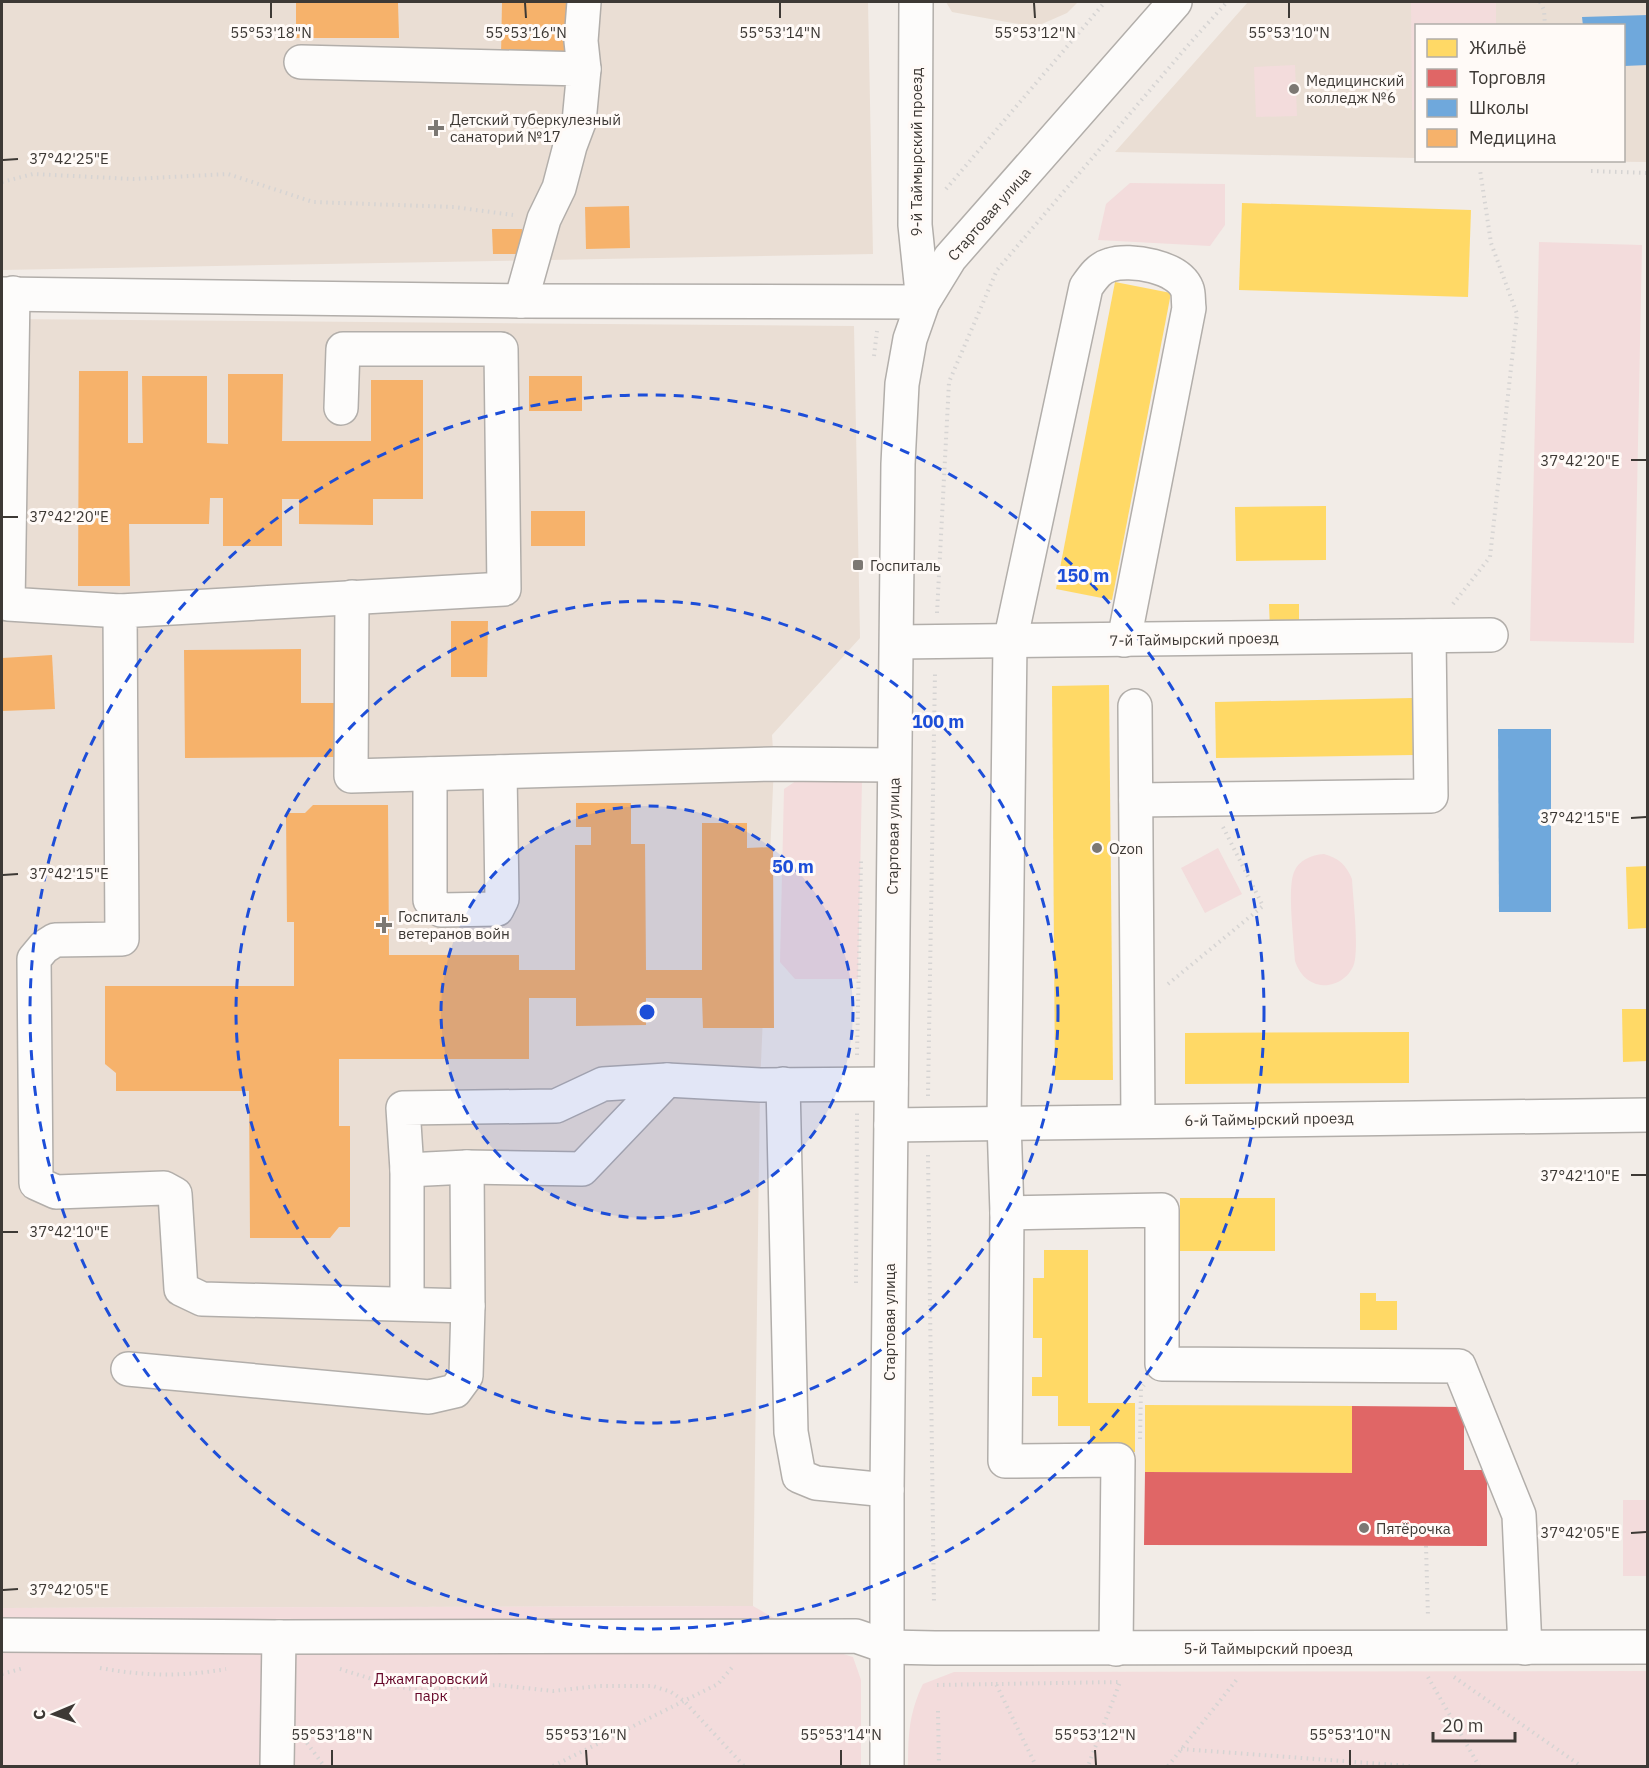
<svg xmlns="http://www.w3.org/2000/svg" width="1649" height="1768" viewBox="0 0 1649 1768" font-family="'IBM Plex Sans',sans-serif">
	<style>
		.built { fill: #eaded4 }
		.green { fill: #f3dcdc }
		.homes { fill: #ffd966 }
		.shops { fill: #e06666 }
		.schools { fill: #6fa8dc }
		.health { fill: #f6b26b }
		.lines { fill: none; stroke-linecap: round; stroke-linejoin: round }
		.minor-casing { stroke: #b2aeaa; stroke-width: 36 }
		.path { stroke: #d6d4d3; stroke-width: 4; stroke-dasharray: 1.5 4.5; stroke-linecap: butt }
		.minor { stroke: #fdfcfb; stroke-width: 33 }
		.ticks { fill: none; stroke: #3d3935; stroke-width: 2 }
		.ring { fill: none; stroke: #1d4ed8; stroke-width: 3; stroke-dasharray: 10 8 }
		.poi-dot { fill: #7c7873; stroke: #fffaf7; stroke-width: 2 }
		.labels { text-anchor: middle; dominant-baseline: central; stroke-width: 6; stroke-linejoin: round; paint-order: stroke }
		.poi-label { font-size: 15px; fill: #3d3935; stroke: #fffaf7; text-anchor: start }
		.street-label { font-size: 15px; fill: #3d3935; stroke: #fffaf7 }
		.park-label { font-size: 15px; fill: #640527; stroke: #fffaf7 }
		.ticks-label { font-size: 15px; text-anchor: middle; fill: #3d3935; stroke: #fffaf7; stroke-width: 6; stroke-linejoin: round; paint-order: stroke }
		.centre { fill: #1d4ed8; stroke: #fffaf7; stroke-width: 3 }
		.ring-label { font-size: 18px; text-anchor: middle; font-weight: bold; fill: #1d4ed8; stroke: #fffaf7; stroke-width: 6; stroke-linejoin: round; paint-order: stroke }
	</style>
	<rect width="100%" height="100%" fill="#f2ece7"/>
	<g class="built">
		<polygon points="2,2 868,2 873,254 2,270"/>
		<polygon points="946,2 1078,2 1067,13 1035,27 952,12"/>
		<polygon points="1248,2 1647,2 1647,162 1560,161 1624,160 1624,26 1416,26 1416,158 1115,152"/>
		<polygon points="2,319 854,326 860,638 772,735 774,764 760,1085 753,1606 2,1608"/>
	</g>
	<g class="green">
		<polygon points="1411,2 1496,2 1496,25 1416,26 1416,110 1412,110"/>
		<polygon points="1295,65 1297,116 1256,117 1254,67"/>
		<polygon points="1130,183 1225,184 1225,225 1210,246 1098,240 1106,204"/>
		<polygon points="1539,242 1642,245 1634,643 1530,641"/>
		<polygon points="799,779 862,780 858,979 795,979 780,962 784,789"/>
		<polygon points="1218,848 1242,894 1205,913 1181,868"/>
		<path d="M1324,854C1339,858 1346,865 1352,879C1353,899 1359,948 1354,964C1350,977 1335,987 1321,985C1307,983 1299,973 1295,961C1294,941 1287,888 1294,872C1299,860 1311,855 1324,854Z"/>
		<rect x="1623" y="1500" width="24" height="76"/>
		<polygon points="753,1606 830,1650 853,1657 861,1680 861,1766 2,1766 2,1608"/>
		<path d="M1647,1671V1766H908C908,1735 909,1713 923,1684L954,1672Z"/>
	</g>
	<g class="homes">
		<polygon points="1242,203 1471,210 1468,297 1239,290"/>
		<polygon points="1115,282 1171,293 1112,600 1056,589"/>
		<polygon points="1326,506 1326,560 1236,561 1235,507"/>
		<polygon points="1269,604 1299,604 1299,631 1270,631"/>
		<polygon points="1109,685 1113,1080 1055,1080 1052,686"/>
		<polygon points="1412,698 1413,755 1216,758 1215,702"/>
		<polygon points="1648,866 1648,928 1628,929 1626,867"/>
		<polygon points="1622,1009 1648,1009 1648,1061 1623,1062"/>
		<polygon points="1409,1032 1409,1083 1185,1084 1185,1033"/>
		<rect x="1180" y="1198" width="95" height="53"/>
		<polygon points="1044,1250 1088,1250 1088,1403 1135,1403 1135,1452 1090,1452 1090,1426 1058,1426 1058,1396 1032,1396 1032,1377 1042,1377 1042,1338 1033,1338 1033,1278 1044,1278"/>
		<polygon points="1360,1293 1376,1293 1376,1301 1397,1301 1397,1330 1360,1330"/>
		<polygon points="1145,1405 1352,1406 1352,1473 1145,1472"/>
	</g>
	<polygon class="shops" points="1352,1406 1464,1407 1464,1470 1487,1470 1487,1546 1144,1545 1145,1472 1352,1473"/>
	<g class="schools">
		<polygon points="1648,15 1648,65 1624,66 1624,26 1583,26 1582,17"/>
		<polygon points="1498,729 1551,729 1551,912 1499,912"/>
	</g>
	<g class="health">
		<polygon points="296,2 398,2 399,38 296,38"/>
		<polygon points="502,2 571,2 570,57 501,56"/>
		<polygon points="629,206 630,248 586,249 585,207"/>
		<polygon points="492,229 522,229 522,254 493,254"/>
		<polygon points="79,371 128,371 128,443 143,443 142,376 207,376 207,443 228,444 228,374 283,374 282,441 371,441 371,380 423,380 423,499 373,499 373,525 299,524 299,499 282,499 282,546 223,546 223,498 210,498 209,524 129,524 130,586 78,586"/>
		<rect x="529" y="376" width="53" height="35"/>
		<rect x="531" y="511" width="54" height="35"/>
		<polygon points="451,621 488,621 487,677 451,677"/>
		<polygon points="301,649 301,703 335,703 335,757 185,758 184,650"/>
		<polygon points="52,655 55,709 2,711 2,658"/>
		<polygon points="576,803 631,803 631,844 645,844 646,970 702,970 702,823 747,823 747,848 773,847 774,1028 703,1028 702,998 646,998 646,1025 576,1026 576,998 529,998 529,1059 339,1059 339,1126 350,1126 350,1227 339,1227 330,1238 250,1238 249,1091 116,1091 116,1073 105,1064 105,986 294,986 294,922 287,922 286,813 305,813 313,805 388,805 389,955 519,955 519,970 575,970 575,845 591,845 591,827 576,827"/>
	</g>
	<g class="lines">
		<g class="minor-casing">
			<g id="minor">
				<polyline points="584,2 581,41 584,69"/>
				<polyline points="301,62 584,69 579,122 570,146 559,188 544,219 521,301"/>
				<polyline points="13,293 8,604 120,611"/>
				<polyline points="2,294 521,301 923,302 915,225 916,2"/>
				<polyline points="341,408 343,349 501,349 504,589 120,611 122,939 55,940 44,947 34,959 36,1183 56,1192 164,1188 175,1194 181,1289 202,1299 468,1306"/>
				<polyline points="352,597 351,776 774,764 894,765"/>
				<path d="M1124,640L1189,308C1188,302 1189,294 1187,289C1179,267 1130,258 1110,265C1099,268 1093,277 1086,287L1010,642L1004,1122L1007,1213L1162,1210V1364L1459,1366L1519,1515L1525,1648"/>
				<polyline points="897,642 1491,635"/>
				<polyline points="1135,706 1138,1121"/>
				<polyline points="430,774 430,900 441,910 497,909 502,899 500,772"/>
				<polyline points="1136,800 1431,796 1429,636"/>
				<polyline points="783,1084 791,1432 799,1476 816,1483 887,1490"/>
				<polyline points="891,1125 1648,1115"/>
				<polyline points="407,1170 467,1167 582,1169 667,1080"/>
				<polyline points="1007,1213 1005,1461 1118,1460 1116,1649"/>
				<polyline points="407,1303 407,1170 403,1108 556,1106 603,1084 667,1080 760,1085 891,1084"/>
				<polyline points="128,1369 429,1397 455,1391 466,1376 468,1306 467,1167"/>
				<polyline points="2,1635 279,1637 856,1636 888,1647 935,1648 1648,1647"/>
				<polyline points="277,1766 279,1637"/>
				<polyline points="887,1766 887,1490 898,464 902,384 910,339 923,302 950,258 1175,2"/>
			</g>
		</g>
		<g class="path">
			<polyline points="1540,2 1544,10 1545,26"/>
			<polyline points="1591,171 1648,173"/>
			<polyline points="2,182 33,174 133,179 228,174 313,202 454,207 513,215"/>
			<polyline points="946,189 1105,2"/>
			<polyline points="874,356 877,331"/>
			<polyline points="1453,604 1490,557 1517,314 1491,243 1480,170"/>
			<polyline points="937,613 949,382 997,270 1190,43 1227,2"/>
			<polyline points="1168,984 1263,906 1223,827"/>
			<polyline points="857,1055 861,861"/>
			<polyline points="928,1096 935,672"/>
			<polyline points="928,1155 934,1605"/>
			<polyline points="856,1283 857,1113"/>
			<polyline points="1140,1439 1141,1389 1144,1385"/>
			<polyline points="1426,1546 1428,1617"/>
			<path d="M100,1668C144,1676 182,1677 226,1669"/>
			<polyline points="340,1669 394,1686 419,1690 498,1685 553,1691 598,1686 653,1686 671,1692 684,1701 744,1766"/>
			<polyline points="2,1674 24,1668"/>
			<polyline points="1428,1677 1479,1766"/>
			<polyline points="1454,1677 1581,1766"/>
			<polyline points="996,1684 1120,1682 1088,1766"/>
			<polyline points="937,1685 996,1684 1036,1766"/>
			<polyline points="938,1711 939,1766"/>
			<polyline points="307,1743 324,1766"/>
			<polyline points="1181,1749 1410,1766"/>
			<polyline points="553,1766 718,1684 734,1665"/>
			<polyline points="1168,1766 1238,1678"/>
		</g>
		<use href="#minor" class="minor"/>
	</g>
	<path class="ticks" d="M271,3V18M525,3L526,18M780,3V18M1034,3L1035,18M1289,3V18M3,160L18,159M1631,460H1646M3,517H18M1631,818L1646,817M3,875L18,874M1631,1175H1646M3,1232H18M1631,1533L1646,1532M3,1590L18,1589M332,1750V1765M586,1750L587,1765M841,1750V1765M1095,1750L1096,1765M1350,1750V1765"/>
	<circle cx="647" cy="1012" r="206" fill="#1d4ed8" fill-opacity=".12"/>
	<g class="ring">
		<circle cx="647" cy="1012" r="206"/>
		<circle cx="647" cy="1012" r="411"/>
		<circle cx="647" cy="1012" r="617"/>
	</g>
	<g class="poi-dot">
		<circle cx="1294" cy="89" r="6"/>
		<path d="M433 119h6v6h6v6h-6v6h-6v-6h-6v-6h6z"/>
		<rect x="852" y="559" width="12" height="12" rx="3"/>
		<circle cx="1097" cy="848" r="6"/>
		<path d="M381 916h6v6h6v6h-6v6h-6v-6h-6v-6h6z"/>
		<circle cx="1364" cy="1528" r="6"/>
	</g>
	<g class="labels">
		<g class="poi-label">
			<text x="1306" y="80">Медицинский<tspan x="1306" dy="17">колледж №6</tspan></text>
			<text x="450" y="119">Детский туберкулезный<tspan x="450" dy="17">санаторий №17</tspan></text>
			<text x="870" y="565">Госпиталь</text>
			<text x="1109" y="848">Ozon</text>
			<text x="398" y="916">Госпиталь<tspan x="398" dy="17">ветеранов войн</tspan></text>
			<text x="1376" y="1528">Пятёрочка</text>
		</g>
		<g class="street-label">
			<text transform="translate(916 152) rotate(-90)">9-й Таймырский проезд</text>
			<text transform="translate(989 214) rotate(-49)">Стартовая улица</text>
			<text transform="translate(1194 639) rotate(-1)">7-й Таймырский проезд</text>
			<text transform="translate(893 836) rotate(-89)">Стартовая улица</text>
			<text transform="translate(1269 1119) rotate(-1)">6-й Таймырский проезд</text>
			<text transform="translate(889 1322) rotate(-90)">Стартовая улица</text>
			<text x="1268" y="1648">5-й Таймырский проезд</text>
		</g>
		<g class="park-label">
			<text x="431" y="1678">Джамгаровский<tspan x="431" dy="17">парк</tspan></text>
		</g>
	</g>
	<g class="ticks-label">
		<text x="271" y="38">55°53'18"N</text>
		<text x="526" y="38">55°53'16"N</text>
		<text x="780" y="38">55°53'14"N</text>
		<text x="1035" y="38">55°53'12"N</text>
		<text x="1289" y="38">55°53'10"N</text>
		<text x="69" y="164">37°42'25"E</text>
		<text x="1580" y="466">37°42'20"E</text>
		<text x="69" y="522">37°42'20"E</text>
		<text x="1580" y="823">37°42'15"E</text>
		<text x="69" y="879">37°42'15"E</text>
		<text x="1580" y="1181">37°42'10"E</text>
		<text x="69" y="1237">37°42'10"E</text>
		<text x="1580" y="1538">37°42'05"E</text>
		<text x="69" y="1595">37°42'05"E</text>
		<text x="332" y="1740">55°53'18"N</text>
		<text x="586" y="1740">55°53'16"N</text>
		<text x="841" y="1740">55°53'14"N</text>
		<text x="1095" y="1740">55°53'12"N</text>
		<text x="1350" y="1740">55°53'10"N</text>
	</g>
	<circle cx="647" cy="1012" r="9" class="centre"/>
	<g class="ring-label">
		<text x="1083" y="582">150 m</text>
		<text x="938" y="728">100 m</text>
		<text x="793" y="873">50 m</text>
	</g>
	<rect width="1649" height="1768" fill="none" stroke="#3d3935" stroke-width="6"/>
	<rect x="1415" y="24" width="210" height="138" fill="#fffaf7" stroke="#b1ada9" stroke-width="1.5"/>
	<rect x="1427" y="39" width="30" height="18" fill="#ffd966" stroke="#b1ada9" stroke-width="1.5"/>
	<text x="1469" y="54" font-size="18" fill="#3d3935">Жильё</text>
	<rect x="1427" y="69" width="30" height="18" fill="#e06666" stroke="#b1ada9" stroke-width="1.5"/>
	<text x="1469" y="84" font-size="18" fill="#3d3935">Торговля</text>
	<rect x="1427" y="99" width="30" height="18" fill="#6fa8dc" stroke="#b1ada9" stroke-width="1.5"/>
	<text x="1469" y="114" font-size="18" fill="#3d3935">Школы</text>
	<rect x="1427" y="129" width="30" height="18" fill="#f6b26b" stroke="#b1ada9" stroke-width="1.5"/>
	<text x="1469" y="144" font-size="18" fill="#3d3935">Медицина</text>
	<g transform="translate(54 1714) rotate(268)" stroke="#fffaf7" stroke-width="4.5" paint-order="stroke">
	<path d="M0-4.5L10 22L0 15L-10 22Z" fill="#3d3935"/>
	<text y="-9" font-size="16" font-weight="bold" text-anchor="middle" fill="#3d3935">С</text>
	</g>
	<path d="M1433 1732v9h82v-9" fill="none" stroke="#3d3935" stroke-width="3"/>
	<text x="1442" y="1732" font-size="18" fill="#3d3935" stroke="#fffaf7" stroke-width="4.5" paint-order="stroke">20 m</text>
</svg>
